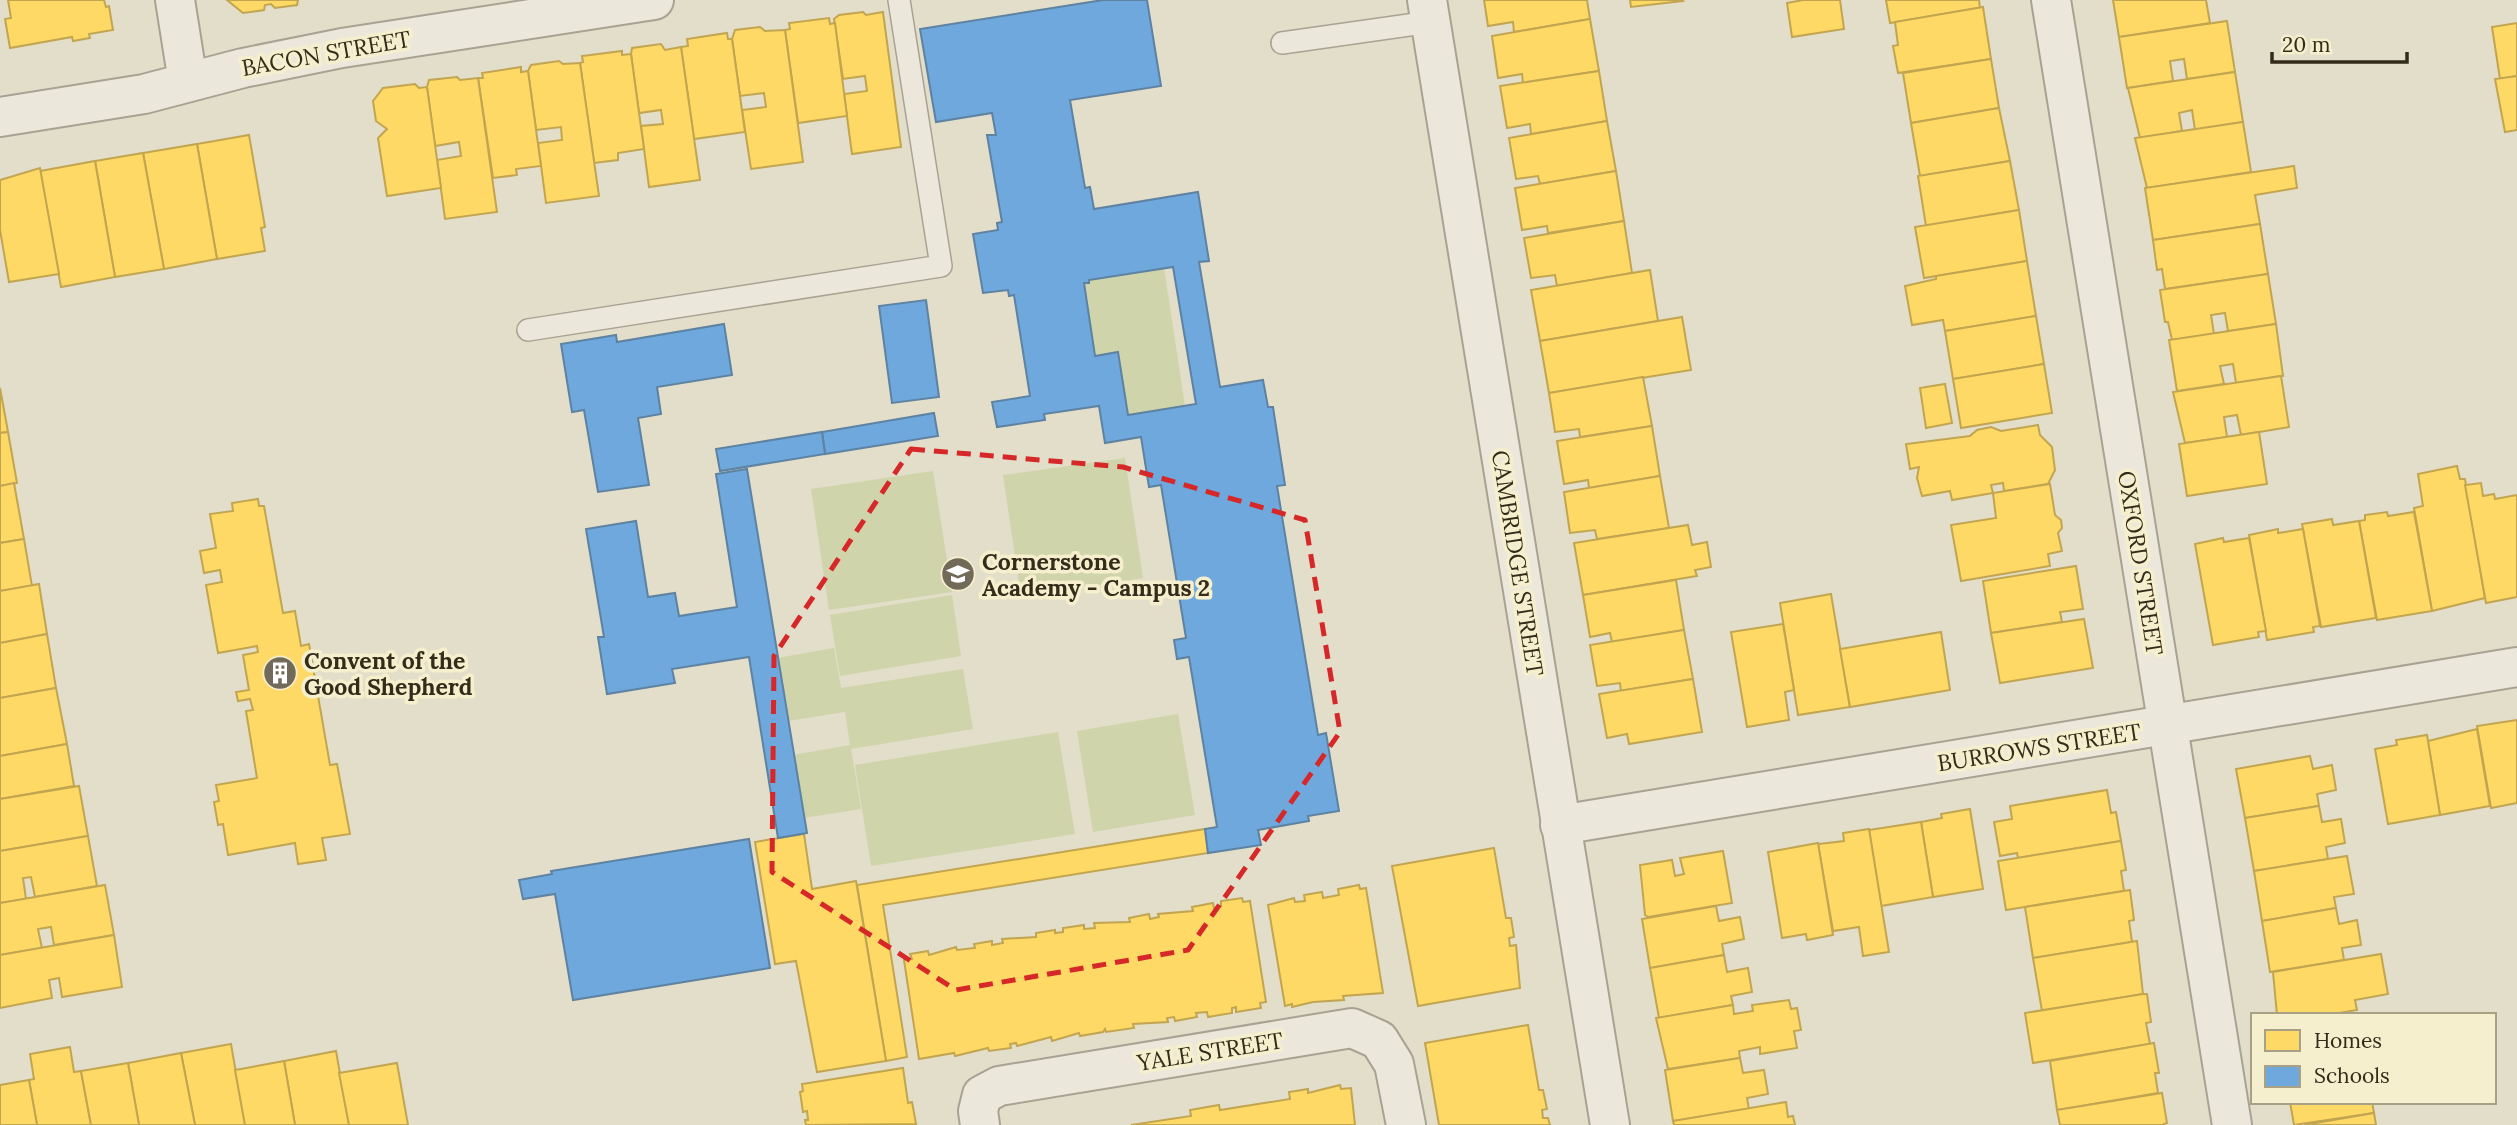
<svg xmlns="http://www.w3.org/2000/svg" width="2517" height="1125" viewBox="0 0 2517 1125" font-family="Lora,serif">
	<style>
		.green { fill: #cfd4ab }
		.homes { fill: #ffd966; stroke: #c2a550; stroke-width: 2 }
		.schools { fill: #6fa8dc; stroke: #5e82a2; stroke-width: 2; fill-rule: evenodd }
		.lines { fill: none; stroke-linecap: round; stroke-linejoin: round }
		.service-casing { stroke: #a8a293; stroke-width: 24 }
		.minor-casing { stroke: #a8a293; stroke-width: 42 }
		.service { stroke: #ebe8db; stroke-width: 21 }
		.minor { stroke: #ebe8db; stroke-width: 38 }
		.marked { fill: none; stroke: #d62828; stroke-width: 5; stroke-dasharray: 14 9; stroke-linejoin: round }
		.labels { text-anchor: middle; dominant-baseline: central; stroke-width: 7; stroke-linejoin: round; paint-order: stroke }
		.street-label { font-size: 23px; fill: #352b1b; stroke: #f5efcd }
		.poi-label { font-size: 23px; font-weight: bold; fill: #352b1b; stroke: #f5efcd; text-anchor: start }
	</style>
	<rect width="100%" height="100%" fill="#e3dec9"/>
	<g class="green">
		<polygon points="1164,268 1185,406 1128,415 1118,352 1095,356 1084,283 1089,280"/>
		<polygon points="1125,458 1143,578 1021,597 1003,475"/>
		<polygon points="933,471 952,592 829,610 811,489"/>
		<polygon points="952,595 961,656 840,676 830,615"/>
		<polygon points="834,648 841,688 963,669 973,729 851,749 861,809 804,818 793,755 850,745 845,712 788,721 777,658"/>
		<polygon points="1178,714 1195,815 1093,832 1077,731"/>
		<polygon points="1058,732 1075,834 871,866 855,765"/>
	</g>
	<g class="homes">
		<polygon points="8,0 104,0 106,7 109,6 113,30 89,34 90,38 73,41 72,37 10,48 5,19 11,18"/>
		<polygon points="298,0 297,5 275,8 271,4 265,5 264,10 243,13 227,0"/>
		<polygon points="1484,0 1587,0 1590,19 1514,32 1513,22 1488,26"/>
		<polygon points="1630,0 1682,0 1683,1 1631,7"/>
		<polygon points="1803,0 1840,0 1844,29 1792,37 1787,3"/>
		<polygon points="1886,0 1979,0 1980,8 1890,23"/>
		<polygon points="2113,0 2206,0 2210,23 2119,37"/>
		<polygon points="1983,7 1991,59 1898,73 1893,46 1898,45 1895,22"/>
		<polygon points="863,12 866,15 883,12 901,147 852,154 844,94 867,91 865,76 843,79 834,19 839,15"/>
		<polygon points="829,18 830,24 835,23 847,116 798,123 785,30 790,29 789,23"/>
		<polygon points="1590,19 1599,71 1523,83 1522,74 1498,78 1492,36"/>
		<polygon points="2227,21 2235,72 2187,79 2184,59 2170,61 2173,81 2127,88 2119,37"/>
		<polygon points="2517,23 2517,76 2500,79 2492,27"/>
		<polygon points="760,27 765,31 785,30 803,162 751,169 742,110 766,107 764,93 740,96 732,39 735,30"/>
		<polygon points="727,33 728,39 732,39 745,132 694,139 681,47 688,46 687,39"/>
		<polygon points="661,44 665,50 681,47 700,180 649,187 641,126 663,124 661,110 639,113 631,54 632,48"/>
		<polygon points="622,51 622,55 631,54 644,149 618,153 618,160 594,163 580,63 583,62 582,56"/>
		<polygon points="1991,59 1999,108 1911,123 1903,73"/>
		<polygon points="559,61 563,64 580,63 599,196 546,203 538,143 562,140 561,127 536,130 528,71 531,65"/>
		<polygon points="521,67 521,72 528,71 541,166 516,169 517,175 493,178 478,78 483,78 482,73"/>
		<polygon points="1599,71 1607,121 1531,134 1530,124 1507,128 1500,86"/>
		<polygon points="2235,72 2243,122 2195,130 2192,110 2179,113 2182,131 2140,138 2128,88"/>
		<polygon points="2517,76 2517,130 2505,132 2495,79"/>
		<polygon points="457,77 460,80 478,78 497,212 445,219 437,160 461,156 459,142 435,146 427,87 429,80"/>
		<polygon points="415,84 419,88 427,87 441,188 387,196 378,138 387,129 376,121 373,101 383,88"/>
		<polygon points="1999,108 2010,161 1920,176 1911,123"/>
		<polygon points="1607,121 1616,171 1540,184 1538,176 1516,179 1509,138"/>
		<polygon points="2243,122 2251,172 2147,188 2135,138"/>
		<polygon points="249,135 265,227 261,228 265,251 217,259 197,144"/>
		<polygon points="197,144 217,259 164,269 143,153"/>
		<polygon points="143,153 164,269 115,277 95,161"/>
		<polygon points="95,161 115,277 61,287 40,171"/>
		<polygon points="2010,161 2019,210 1926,226 1918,176"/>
		<polygon points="2294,166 2297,188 2255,195 2260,224 2153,240 2145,188"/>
		<polygon points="40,168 59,274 9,282 0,230 0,180"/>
		<polygon points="1616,171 1624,221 1548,233 1547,226 1522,230 1515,188"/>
		<polygon points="2019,210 2027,261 1924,278 1915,227"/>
		<polygon points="1624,221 1632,273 1557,286 1555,275 1531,278 1524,238"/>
		<polygon points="2260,224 2268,274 2165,289 2162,269 2157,270 2153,240"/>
		<polygon points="2027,261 2036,316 1945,331 1943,320 1912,325 1905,286 1936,279 1936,276"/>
		<polygon points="1650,270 1658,321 1540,341 1531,290"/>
		<polygon points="2268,274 2276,324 2228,331 2225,313 2211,315 2214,334 2172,340 2168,322 2165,322 2160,290"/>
		<polygon points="2036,316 2044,364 1953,379 1945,331"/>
		<polygon points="1682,317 1691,370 1549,393 1540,341"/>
		<polygon points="2276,324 2283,376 2236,383 2233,364 2220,366 2224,384 2177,391 2169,340"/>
		<polygon points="2044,364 2052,413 1961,428 1953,379"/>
		<polygon points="2281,376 2289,427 2241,435 2237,415 2224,417 2227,437 2185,443 2173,392"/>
		<polygon points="1643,377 1652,426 1580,437 1579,429 1555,432 1549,393"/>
		<polygon points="1945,384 1952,423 1926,428 1920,388"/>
		<polygon points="0,388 8,432 0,433"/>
		<polygon points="2038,425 2040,435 2052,447 2055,470 2048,484 2004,491 2003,483 1991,485 1993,493 1952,500 1950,491 1922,496 1917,478 1919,467 1910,469 1906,444 1970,436 1977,430 1991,427 2001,431"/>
		<polygon points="1652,426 1660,476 1589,488 1588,480 1564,484 1557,441"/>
		<polygon points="8,432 17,483 0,486 0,433"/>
		<polygon points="2259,432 2267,484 2187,496 2179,444"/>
		<polygon points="2457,466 2460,479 2465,479 2485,598 2432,611 2414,508 2423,506 2418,474"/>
		<polygon points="1660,476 1669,528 1597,539 1595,530 1570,533 1564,492"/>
		<polygon points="14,483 24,539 0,543 0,486"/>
		<polygon points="2481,483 2483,496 2494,494 2495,499 2517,495 2517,597 2486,603 2465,485"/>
		<polygon points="2050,484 2055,515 2061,520 2062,528 2058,533 2062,551 2048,554 2050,566 1961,581 1951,525 1996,518 1993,493"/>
		<polygon points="258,499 259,506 264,506 283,613 295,611 301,646 309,644 330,765 337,764 350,834 322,838 326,860 298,864 295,843 228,855 223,824 218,825 214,802 219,801 216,785 257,778 246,711 253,710 250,699 238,701 236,692 249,690 243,655 258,652 257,646 218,653 206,585 222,582 220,570 204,573 200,551 216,548 210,514 233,511 232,503"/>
		<polygon points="2387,512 2388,516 2414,512 2432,611 2377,620 2359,521 2365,520 2365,515"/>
		<polygon points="2332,519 2333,525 2359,521 2376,618 2321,627 2302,524"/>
		<polygon points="1688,525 1692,545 1707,542 1711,567 1695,570 1697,576 1583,595 1574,543"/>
		<polygon points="2278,529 2278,533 2303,529 2320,626 2313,627 2314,632 2267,640 2249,535"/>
		<polygon points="2223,538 2224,542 2249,538 2266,631 2258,632 2259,637 2213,645 2195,544"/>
		<polygon points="24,539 32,586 0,591 0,543"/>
		<polygon points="2076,566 2083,609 2060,612 2062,622 1991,633 1983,581"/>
		<polygon points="1676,580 1684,630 1612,642 1610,633 1590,637 1583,595"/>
		<polygon points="39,584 47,634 0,643 0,591"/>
		<polygon points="1831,594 1850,707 1798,715 1780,603"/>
		<polygon points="2084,619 2093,668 2000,683 1991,633"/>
		<polygon points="1783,624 1794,690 1785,692 1789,720 1747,727 1731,632"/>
		<polygon points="1684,630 1693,679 1621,691 1620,683 1597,686 1590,645"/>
		<polygon points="1941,632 1950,690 1850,707 1840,649"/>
		<polygon points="47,634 56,688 0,698 0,643"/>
		<polygon points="1693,679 1702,732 1629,744 1627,734 1607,738 1599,694"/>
		<polygon points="56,688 67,744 0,756 0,698"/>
		<polygon points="2517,720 2517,803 2491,808 2477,726"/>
		<polygon points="2477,729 2490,806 2440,815 2428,741"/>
		<polygon points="2427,735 2440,815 2388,824 2375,749 2397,745 2396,740"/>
		<polygon points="67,744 74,786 0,799 0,756"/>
		<polygon points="2310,756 2313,769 2332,765 2336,790 2317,794 2319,806 2245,818 2236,769"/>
		<polygon points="79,786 88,836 0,851 0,799"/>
		<polygon points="2107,790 2111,813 2116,812 2121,841 2018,858 2017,853 2000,856 1994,822 2012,819 2010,806"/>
		<polygon points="2319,806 2322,822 2341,819 2345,843 2326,847 2328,859 2254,871 2245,818"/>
		<polygon points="1970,809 1983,889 1933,897 1921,822 1942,818 1941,814"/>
		<polygon points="1921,822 1933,897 1881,906 1869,830"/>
		<polygon points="1205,829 1208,853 883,905 907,1057 886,1061 857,885"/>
		<polygon points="1869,829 1889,952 1863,956 1859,927 1833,931 1818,844 1844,841 1843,833"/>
		<polygon points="804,834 812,889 856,881 886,1061 817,1072 796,961 775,964 755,842"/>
		<polygon points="88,836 97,886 35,897 31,877 23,878 26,899 0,903 0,851"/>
		<polygon points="2121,841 2126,870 2121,871 2124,891 2006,910 1998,861"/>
		<polygon points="1818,843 1833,935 1807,940 1806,934 1782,938 1768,852"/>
		<polygon points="1494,848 1506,918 1511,918 1514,937 1509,938 1510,946 1516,945 1520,988 1418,1006 1392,866"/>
		<polygon points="1723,851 1732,903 1648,917 1645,915 1640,865 1672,860 1675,876 1684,874 1680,858"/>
		<polygon points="2347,856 2354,894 2334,897 2336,908 2262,921 2254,871"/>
		<polygon points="105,885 114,935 54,945 51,927 38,929 42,948 0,955 0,903"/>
		<polygon points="1359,885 1360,889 1366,888 1383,993 1343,996 1344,1000 1313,1002 1292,1007 1292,1004 1285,1006 1268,905 1294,898 1295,902 1305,901 1304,895 1322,892 1323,898 1339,895 1338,889"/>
		<polygon points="2130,890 2134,920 2129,921 2132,942 2033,958 2025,907"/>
		<polygon points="1242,898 1243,902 1250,901 1266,1002 1260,1003 1261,1008 1236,1012 1236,1007 1232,1008 1232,1013 1208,1017 1207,1012 1196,1013 1197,1017 1175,1021 1174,1017 1167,1018 1168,1022 1133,1024 1134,1028 1106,1032 1105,1029 1103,1032 1080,1036 1079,1033 1052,1041 1051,1037 1017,1046 1016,1043 1010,1044 1011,1048 989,1051 988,1048 955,1056 954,1053 919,1059 904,960 912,959 910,954 928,951 929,955 956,947 957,950 975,948 974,944 992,941 992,945 1003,943 1002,939 1036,937 1036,933 1055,930 1055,933 1063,932 1063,928 1084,925 1084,929 1095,928 1094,923 1130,922 1129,918 1149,914 1150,919 1159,917 1158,914 1193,911 1192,907 1213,903 1214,908 1221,906 1221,901"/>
		<polygon points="1716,906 1719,921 1740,917 1744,939 1722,944 1724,955 1650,968 1642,919"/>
		<polygon points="2336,908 2339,924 2357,920 2361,945 2342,948 2344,960 2270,972 2262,921"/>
		<polygon points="114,935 122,987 62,997 59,978 49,980 52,998 0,1008 0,955"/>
		<polygon points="2137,941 2143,994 2042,1011 2033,958"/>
		<polygon points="2381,954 2388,994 2355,1000 2357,1010 2327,1015 2277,1015 2273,972"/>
		<polygon points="1724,955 1727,972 1748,968 1752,992 1731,996 1733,1005 1659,1018 1650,968"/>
		<polygon points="2143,994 2147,994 2151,1022 2146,1023 2150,1044 2033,1063 2025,1013"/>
		<polygon points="1789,1000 1791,1009 1797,1008 1801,1030 1794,1031 1797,1048 1760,1054 1760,1047 1739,1051 1740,1058 1668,1069 1656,1018 1733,1005 1734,1014 1753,1011 1752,1005"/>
		<polygon points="1528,1025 1539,1090 1543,1090 1547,1109 1542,1110 1543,1118 1548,1118 1550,1125 1439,1125 1425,1043"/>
		<polygon points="2154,1043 2159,1073 2155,1073 2158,1093 2057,1110 2050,1061"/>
		<polygon points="231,1044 245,1125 195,1125 181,1053"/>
		<polygon points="70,1047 74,1072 81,1071 91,1125 37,1125 29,1080 34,1079 30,1054"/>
		<polygon points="336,1051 349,1125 295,1125 284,1061"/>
		<polygon points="181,1053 195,1125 139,1125 128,1063"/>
		<polygon points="1740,1058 1743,1073 1764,1070 1768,1094 1747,1098 1749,1109 1673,1121 1665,1070"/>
		<polygon points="284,1061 295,1125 245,1125 235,1070"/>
		<polygon points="128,1063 139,1125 91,1125 81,1071"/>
		<polygon points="397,1063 408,1125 349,1125 339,1073"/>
		<polygon points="903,1068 908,1103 912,1102 916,1124 806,1125 805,1120 808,1120 807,1111 803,1112 800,1092 803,1091 802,1084"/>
		<polygon points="29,1080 37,1125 0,1125 0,1085"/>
		<polygon points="1340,1085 1341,1089 1351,1088 1355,1125 1131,1125 1191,1116 1190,1110 1219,1105 1220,1110 1290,1099 1289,1092 1308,1089 1308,1093"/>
		<polygon points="2162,1093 2167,1123 2162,1125 2060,1125 2057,1110"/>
		<polygon points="1786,1102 1788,1117 1793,1116 1795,1125 1674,1125 1673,1121"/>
		<polygon points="2290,1102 2372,1102 2374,1113 2294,1125"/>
		<polygon points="2374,1113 2376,1125 2304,1125"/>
	</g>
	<g class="schools">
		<path d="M1103,0H1147L1161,86L1070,100L1085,188L1090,187L1094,209L1198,192L1209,261L1199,262L1220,387L1263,380L1268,407H1273L1285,485L1277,486L1318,735L1326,733L1339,811L1308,816L1309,821L1258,830L1261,845L1208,853L1205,829L1217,827L1189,657L1177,659L1174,640L1186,638L1161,485L1149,487L1141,437L1105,443L1099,406L1044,414L1045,420L997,427L992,402L1030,396L1014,295L1009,296L1008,290L983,293L973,234L998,230L997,223L1002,222L987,135H996L992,113L936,122L920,29ZM1173,267L1196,404L1128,415L1118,352L1095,356L1084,283H1089V280Z"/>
		<polygon points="926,300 939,397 892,403 879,306"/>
		<polygon points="724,324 732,375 657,387 661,414 638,418 649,485 598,492 584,410 572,412 561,344 616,335 617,342"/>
		<polygon points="934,413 938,436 825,454 822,432"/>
		<polygon points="822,432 825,454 720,471 716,449"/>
		<polygon points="747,469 807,833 778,838 749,657 672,669 675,683 607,694 598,637 604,637 586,529 636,521 648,597 675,593 679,616 737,607 716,474"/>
		<polygon points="749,839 770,968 573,1000 555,894 523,899 519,880 552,874 551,871"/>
	</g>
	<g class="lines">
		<g class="service-casing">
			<g id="service">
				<polyline points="1282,43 1430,22"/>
				<polyline points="528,330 941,266 899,0"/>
			</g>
		</g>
		<g class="minor-casing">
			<g id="minor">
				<polyline points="175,0 188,82"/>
				<polyline points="1427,0 1610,1125"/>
				<polyline points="2051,0 2232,1125"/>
				<polyline points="0,117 144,94 243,68 342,48 654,0"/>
				<polyline points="1560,825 2517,667"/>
				<polyline points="980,1125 978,1111 982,1095 999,1086 1352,1028 1379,1040 1394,1064 1406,1125"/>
			</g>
		</g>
		<use href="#service" class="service"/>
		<use href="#minor" class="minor"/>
	</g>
	<path class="marked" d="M911,449L1123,467L1305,520L1340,732L1188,950L956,990L772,872L774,656Z"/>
	<defs>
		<g id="school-disc" transform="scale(1.75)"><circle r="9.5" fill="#726a58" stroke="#f5efcd"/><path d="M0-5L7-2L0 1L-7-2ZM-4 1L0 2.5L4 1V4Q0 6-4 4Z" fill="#fff"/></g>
		<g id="building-disc" transform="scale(1.75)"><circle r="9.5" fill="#726a58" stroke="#f5efcd"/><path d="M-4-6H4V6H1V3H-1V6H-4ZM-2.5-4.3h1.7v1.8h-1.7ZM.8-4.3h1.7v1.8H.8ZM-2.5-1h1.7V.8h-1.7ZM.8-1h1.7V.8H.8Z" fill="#fff"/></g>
	</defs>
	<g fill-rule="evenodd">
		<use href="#school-disc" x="958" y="574"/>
		<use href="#building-disc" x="280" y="673"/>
	</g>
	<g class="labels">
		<g class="street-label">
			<text transform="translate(326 53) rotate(-10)">BACON STREET</text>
			<text transform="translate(1518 563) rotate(81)">CAMBRIDGE STREET</text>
			<text transform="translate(2141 563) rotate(81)">OXFORD STREET</text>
			<text transform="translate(2039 747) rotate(-9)">BURROWS STREET</text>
			<text transform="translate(1210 1051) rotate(-9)">YALE STREET</text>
		</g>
		<g class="poi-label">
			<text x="982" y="561">Cornerstone<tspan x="982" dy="26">Academy - Campus 2</tspan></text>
			<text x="304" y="660">Convent of the<tspan x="304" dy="26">Good Shepherd</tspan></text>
		</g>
	</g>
	<rect x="2251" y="1013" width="245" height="91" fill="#f5efcd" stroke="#a8a186" stroke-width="2"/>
	<rect x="2265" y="1030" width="35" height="21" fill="#ffd966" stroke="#a8a186" stroke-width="2"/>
	<text x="2314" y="1048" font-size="21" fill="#352b1b">Homes</text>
	<rect x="2265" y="1066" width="35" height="21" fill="#6fa8dc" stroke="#a8a186" stroke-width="2"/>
	<text x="2314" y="1083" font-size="21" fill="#352b1b">Schools</text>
	<path d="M2272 52v10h135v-10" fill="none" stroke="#352b1b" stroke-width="3.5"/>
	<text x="2282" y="52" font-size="21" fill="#352b1b" stroke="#f5efcd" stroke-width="5" paint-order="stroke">20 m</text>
</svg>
